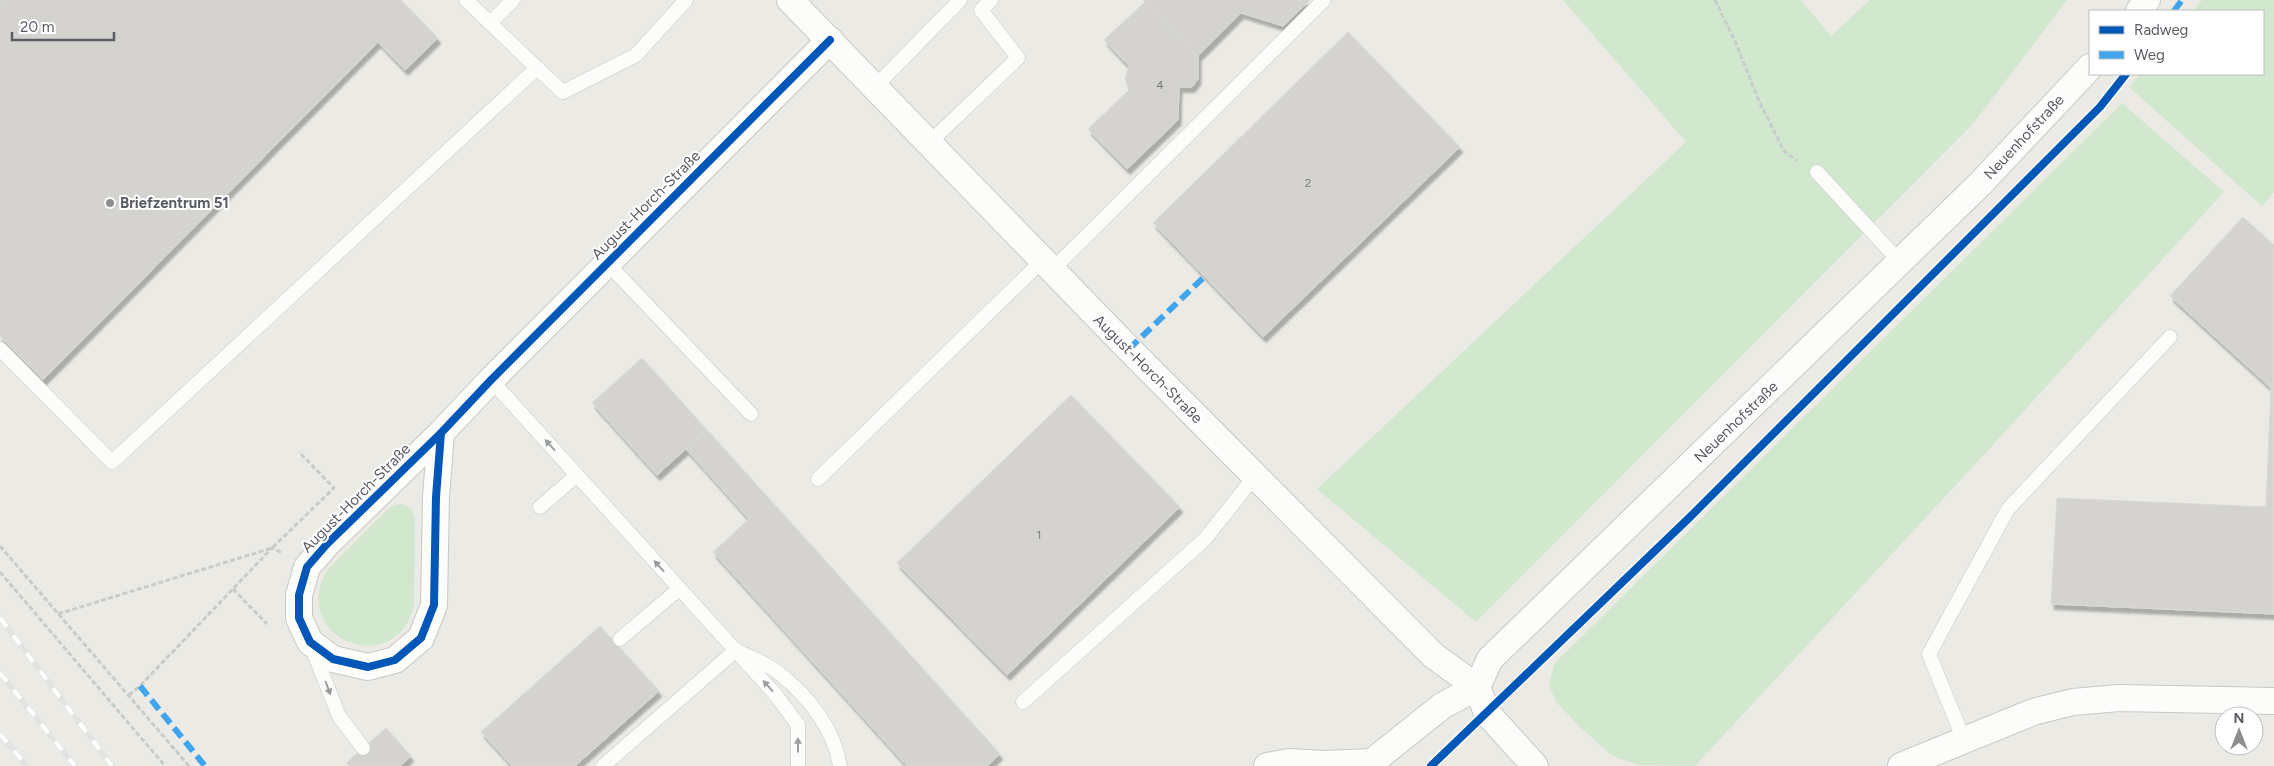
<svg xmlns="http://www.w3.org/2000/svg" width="2274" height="766" viewBox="0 0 2274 766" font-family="Figtree,sans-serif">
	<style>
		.green { fill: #d1e8cf }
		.building { fill: #d4d3cf; stroke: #dad9d4; filter: url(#shadow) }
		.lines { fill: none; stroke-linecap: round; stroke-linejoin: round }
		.service-casing { stroke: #c7c8c6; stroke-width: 15 }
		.minor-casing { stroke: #c7c8c6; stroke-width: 28 }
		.path { stroke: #c6ccc9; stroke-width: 3; stroke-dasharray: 5 2.5; stroke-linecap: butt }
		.service { stroke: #fcfcfb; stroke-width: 14 }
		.minor { stroke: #fcfcfb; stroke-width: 26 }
		.rail-casing { stroke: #e2e3e2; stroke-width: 5.5 }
		.rail { stroke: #fff; stroke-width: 4; stroke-dasharray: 11; stroke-linecap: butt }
		.quiet { stroke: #40a5ee; stroke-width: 6; stroke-dasharray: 12 6; stroke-linecap: butt }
		.cycleway-casing { stroke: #fff; stroke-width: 11 }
		.cycleway { stroke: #0057b8; stroke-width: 8 }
		.oneway { fill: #9a9da0 }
		.poi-dot { fill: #8c8e90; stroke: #fff; stroke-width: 2 }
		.labels { text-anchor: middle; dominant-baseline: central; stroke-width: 4; stroke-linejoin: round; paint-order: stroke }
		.number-label { font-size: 12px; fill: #787b7e }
		.street-label { font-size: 15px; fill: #595d63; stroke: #fff }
		.poi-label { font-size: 15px; font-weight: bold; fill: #595d63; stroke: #fff; text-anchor: start }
	</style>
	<defs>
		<filter id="shadow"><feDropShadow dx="3" dy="5.5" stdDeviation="1" flood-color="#0004"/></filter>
	</defs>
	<rect width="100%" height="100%" fill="#ebeae4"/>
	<g class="green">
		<polygon points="1563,0 1801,0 1831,36 1870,0 2067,0 1972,125 1476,622 1317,489 1686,142"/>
		<polygon points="2202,0 2274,0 2274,192 2262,206 2129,87 2141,74 2263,74 2263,11 2193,11"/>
		<polygon points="2122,103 2224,192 1969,471 1695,766 1638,765 1611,755 1578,725 1556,702 1549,685 1554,664"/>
		<path d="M401,504L411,508L415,518L414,606C395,681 288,639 327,570L390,507Z"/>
	</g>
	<g class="building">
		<polygon points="0,0 401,0 438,38 405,70 378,42 43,380 0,336"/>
		<polygon points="1143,0 1310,0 1283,26 1241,13 1198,56"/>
		<polygon points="1145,2 1198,56 1198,79 1192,87 1179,87 1178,120 1127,169 1088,129 1129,90 1125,78 1129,66 1104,40"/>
		<polygon points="1348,32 1460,147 1263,337 1153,223"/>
		<polygon points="2243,217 2274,245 2274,614 2051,604 2057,498 2266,507 2271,388 2170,296"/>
		<polygon points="642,358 707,430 657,475 592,403"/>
		<polygon points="1071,395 1180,507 1007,675 897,563"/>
		<polygon points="707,430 1000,754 987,766 907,766 713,552 749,519 686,449"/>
		<polygon points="600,626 659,691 575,766 512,766 481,732"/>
		<polygon points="386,728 411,756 400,766 349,766 346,763"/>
	</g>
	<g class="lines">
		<g class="service-casing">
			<g id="service">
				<polyline points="490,23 513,0"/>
				<polyline points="537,68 563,92 636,55 686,0"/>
				<polyline points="874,88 960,0"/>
				<polyline points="928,144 1018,58 981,10 991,0"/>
				<polyline points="1817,172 1900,262"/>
				<polyline points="607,263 751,414"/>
				<polyline points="1051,271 1324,0"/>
				<polyline points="0,349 112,462 537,68 466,0"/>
				<polyline points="491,380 775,694 798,725 798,766"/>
				<polyline points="818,479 1042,261"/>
				<polyline points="540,507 577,475"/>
				<polyline points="620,639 679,589"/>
				<polyline points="312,648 339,716 363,748"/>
				<polyline points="1023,702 1205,539 1255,476"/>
				<polyline points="1964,740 1929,654 2008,509 2170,337"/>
				<path d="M603,766L736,650C750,658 768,664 780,674C809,697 834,729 840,766"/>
			</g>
		</g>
		<g class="minor-casing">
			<g id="minor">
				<polyline points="790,0 1129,349 1423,645 1434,656 1477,687"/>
				<polyline points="2139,11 2147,0"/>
				<polyline points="441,433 436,497 434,605 421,638 395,660 368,667 333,659 310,642 299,618 299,595 307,567 327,544 441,433 491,380 830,40"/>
				<polyline points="1477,687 1487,713 1535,766"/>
				<polyline points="1372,762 1442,706 1477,687 1490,659 1980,184 2090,67"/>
				<polyline points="1267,766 1289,762 1325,764 1372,762 1369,766"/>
				<polyline points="1901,766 2033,712 2073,702 2119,698 2274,701"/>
			</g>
		</g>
		<g class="path">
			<polyline points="1715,0 1735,41 1759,101 1784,151 1797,161"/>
			<polyline points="0,546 189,766"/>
			<polyline points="0,572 165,766"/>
			<polyline points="233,589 267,624"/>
			<polyline points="58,614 272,548 334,488 299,452"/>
			<polyline points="129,695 140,686 272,548 282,553"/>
		</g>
		<use href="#service" class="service"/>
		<use href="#minor" class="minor"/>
		<g class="rail-casing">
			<g id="rail">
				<polyline points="0,618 112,766"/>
				<polyline points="0,673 75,766"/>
				<polyline points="0,734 27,766"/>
			</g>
		</g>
		<use href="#rail" class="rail"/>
		<g class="quiet">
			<polyline points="2174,11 2182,0"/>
			<polyline points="1129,349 1204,277"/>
			<polyline points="140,686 205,766"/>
		</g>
		<g class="cycleway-casing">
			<g id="cycleway">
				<polyline points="441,433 436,497 434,605 421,638 395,660 368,667 333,659 310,642 299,618 299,595 307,567 327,544 441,433 491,380 830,40"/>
				<polyline points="1431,766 1690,517 2100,107 2126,74"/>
			</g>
		</g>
		<use href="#cycleway" class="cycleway"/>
	</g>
	<defs><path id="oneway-solid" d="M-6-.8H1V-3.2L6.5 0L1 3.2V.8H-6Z" transform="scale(1.25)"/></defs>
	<g class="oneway">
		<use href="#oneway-solid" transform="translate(550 445) rotate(-132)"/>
		<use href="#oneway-solid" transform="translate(659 566) rotate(-132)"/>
		<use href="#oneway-solid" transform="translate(768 686) rotate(-132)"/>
		<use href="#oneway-solid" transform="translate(328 688) rotate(69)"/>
		<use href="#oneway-solid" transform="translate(798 745) rotate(-90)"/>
	</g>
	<circle class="poi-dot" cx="110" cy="203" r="5"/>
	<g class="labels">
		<g class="number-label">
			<text x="1160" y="85">4</text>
			<text x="1308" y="183">2</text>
			<text x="1039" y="535">1</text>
		</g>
		<g class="street-label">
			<text transform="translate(2024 137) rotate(-47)">Neuenhofstraße</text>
			<text transform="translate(646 205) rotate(-45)">August-Horch-Straße</text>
			<text transform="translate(1148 369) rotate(45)">August-Horch-Straße</text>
			<text transform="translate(1736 422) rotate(-44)">Neuenhofstraße</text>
			<text transform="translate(356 498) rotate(-45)">August-Horch-Straße</text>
		</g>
		<g class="poi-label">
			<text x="120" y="203">Briefzentrum 51</text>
		</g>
	</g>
	<rect x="2089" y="10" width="175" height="65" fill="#ffffff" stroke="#bdbec1"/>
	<rect x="2099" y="26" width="25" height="8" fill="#0057b8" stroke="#bdbec1"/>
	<text x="2134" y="35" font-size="15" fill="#595d63">Radweg</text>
	<rect x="2099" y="51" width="25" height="8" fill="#40a5ee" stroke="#bdbec1"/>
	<text x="2134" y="60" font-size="15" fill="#595d63">Weg</text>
	<g transform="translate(2239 731)"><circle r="24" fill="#ffffff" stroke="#bdbec1"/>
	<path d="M0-4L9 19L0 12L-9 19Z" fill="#8c8e90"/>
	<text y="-8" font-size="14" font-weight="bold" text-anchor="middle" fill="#595d63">N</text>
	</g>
	<path d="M12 32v8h102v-8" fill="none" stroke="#595d63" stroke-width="2.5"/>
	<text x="20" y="32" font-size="15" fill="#595d63" stroke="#ffffff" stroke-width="4" paint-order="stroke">20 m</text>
</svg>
